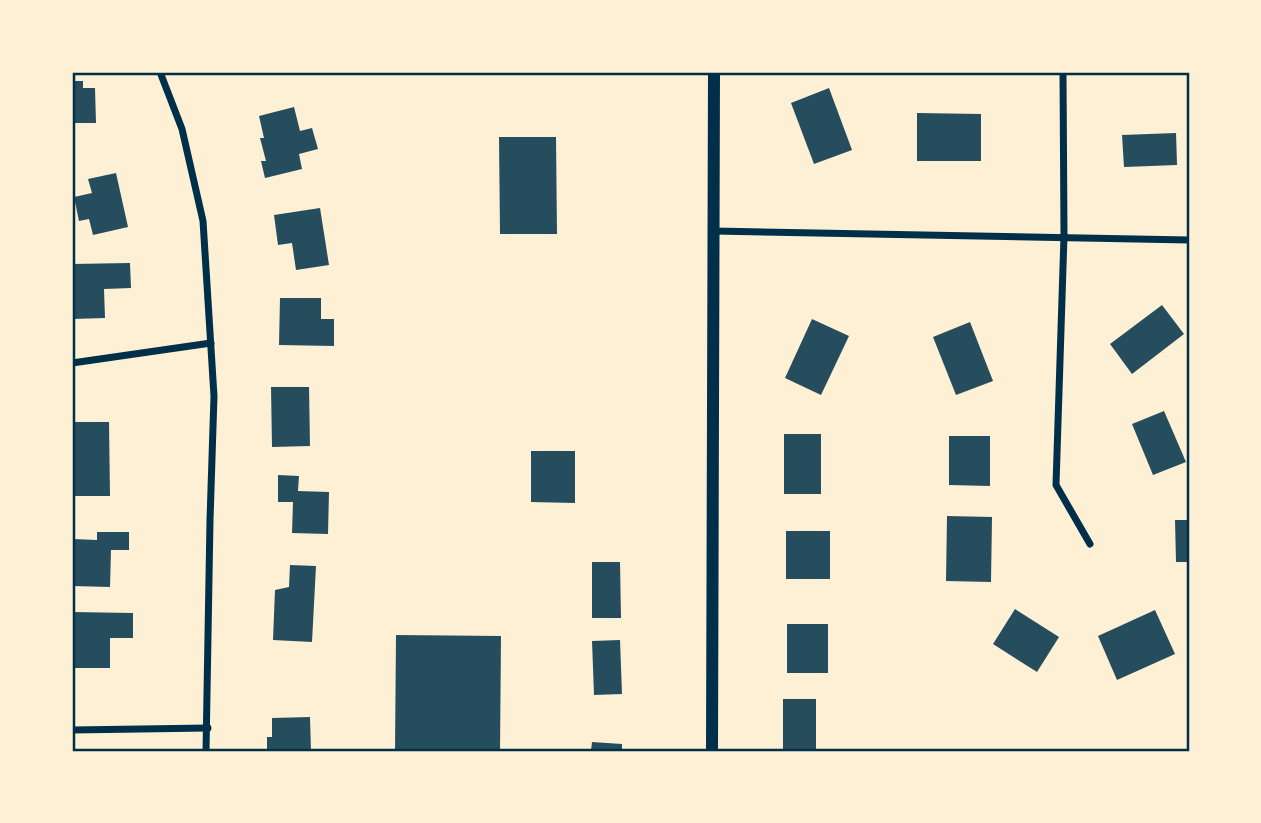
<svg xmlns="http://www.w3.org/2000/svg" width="1261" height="823" viewBox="0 0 1261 823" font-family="'Exo 2',sans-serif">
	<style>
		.building { fill: #264d5e }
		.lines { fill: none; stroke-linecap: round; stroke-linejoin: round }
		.minor { stroke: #003049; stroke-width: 7 }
		.tertiary { stroke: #003049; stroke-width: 12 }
		.neatline { fill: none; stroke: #003049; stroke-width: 2.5 }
	</style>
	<rect width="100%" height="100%" fill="#fdf0d5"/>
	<g class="building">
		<polygon points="72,81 83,81 83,88 95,88 96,123 72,123"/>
		<polygon points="829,88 852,150 814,164 791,103"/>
		<polygon points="294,107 300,131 312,128 318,149 299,154 302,169 265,178 261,161 266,161 260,138 264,138 259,116"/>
		<polygon points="917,113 981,114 981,161 917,161"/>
		<polygon points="1176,133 1177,165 1124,167 1122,135"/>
		<polygon points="499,137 556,137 557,234 500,234"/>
		<polygon points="116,173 128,227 93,235 89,219 79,221 74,197 92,193 88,179"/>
		<polygon points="320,208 329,265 296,270 292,243 278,245 274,215"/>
		<polygon points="130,263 131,288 104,289 105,318 72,319 72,264"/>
		<polygon points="280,298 321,298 321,319 334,319 334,346 279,345"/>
		<polygon points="1162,305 1184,334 1132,374 1110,344"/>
		<polygon points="812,319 849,336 821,395 785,378"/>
		<polygon points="970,322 993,381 956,395 933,337"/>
		<polygon points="271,387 309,387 310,446 272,447"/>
		<polygon points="1164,411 1186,462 1153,475 1132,424"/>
		<polygon points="74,422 109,422 110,496 74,496"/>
		<rect x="784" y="434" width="37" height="60"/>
		<polygon points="949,436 990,436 990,486 949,485"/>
		<polygon points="531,451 575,451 575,503 531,502"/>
		<polygon points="278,475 299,476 298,491 329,492 328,534 292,533 293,502 278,502"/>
		<polygon points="947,516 992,517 991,582 946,581"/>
		<polygon points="1175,520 1189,520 1189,562 1176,562"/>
		<rect x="786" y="531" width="44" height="48"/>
		<polygon points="97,532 129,532 129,550 111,550 110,587 72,586 73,539 97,540"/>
		<polygon points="592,562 620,562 621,618 592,618"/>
		<polygon points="290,565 316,566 312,642 273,640 275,590 289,587"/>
		<polygon points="1015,609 1059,637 1037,672 993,644"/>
		<polygon points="1155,610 1175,654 1117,680 1098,636"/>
		<polygon points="72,612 133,613 133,638 110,638 110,668 72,668"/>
		<rect x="787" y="624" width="41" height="49"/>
		<polygon points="396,635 501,636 500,751 395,751"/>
		<polygon points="620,640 622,694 594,695 592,641"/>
		<rect x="783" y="699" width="33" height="52"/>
		<polygon points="310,717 311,751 267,751 267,737 272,737 272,718"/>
		<polygon points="592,742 622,744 622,751 591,751"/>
	</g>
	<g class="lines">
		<g class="minor">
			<polyline points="160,72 182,129 203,221 214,396 210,520 206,751"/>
			<polyline points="1063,72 1064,236 1056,485 1090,544"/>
			<polyline points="714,231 1189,240"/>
			<polyline points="72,363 211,343"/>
			<polyline points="72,730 208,728"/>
		</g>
		<polyline class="tertiary" points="712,751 714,72"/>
	</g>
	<rect width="1261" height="823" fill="none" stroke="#fdf0d5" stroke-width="147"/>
	<rect x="74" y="74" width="1114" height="676" class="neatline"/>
</svg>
